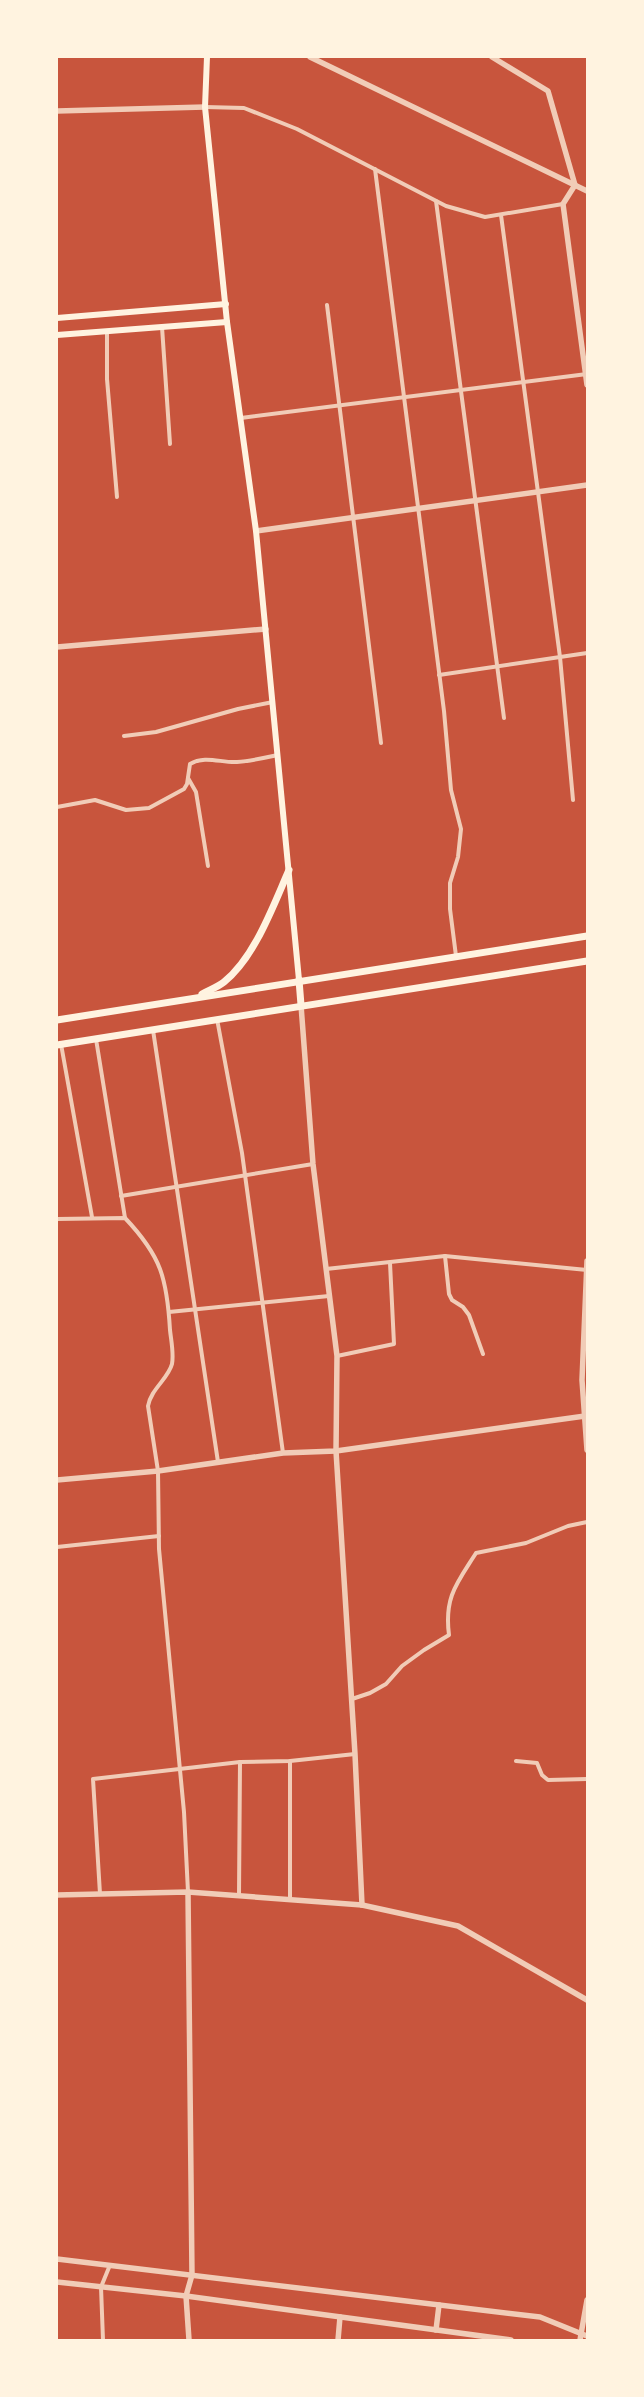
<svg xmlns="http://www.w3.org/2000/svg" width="644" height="2397" viewBox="0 0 644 2397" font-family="'Playfair Display',serif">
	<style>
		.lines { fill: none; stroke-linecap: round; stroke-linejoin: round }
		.minor { stroke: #f1ccb7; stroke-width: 4 }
		.tertiary { stroke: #f1ccb7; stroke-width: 5.5 }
		.secondary { stroke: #fff3e0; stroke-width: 6 }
		.trunk { stroke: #fff3e0; stroke-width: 7 }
	</style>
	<rect width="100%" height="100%" fill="#c8553d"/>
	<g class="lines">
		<g class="minor">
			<polyline points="205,107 244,108 297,129 446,206 485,217 563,204"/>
			<polyline points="375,169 444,711 451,790 461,829 458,857 450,883 450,909 456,956"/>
			<polyline points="436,201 504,718"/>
			<polyline points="501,215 560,657 573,800"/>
			<polyline points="327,305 381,743"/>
			<polyline points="162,327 170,444"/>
			<polyline points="107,331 107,379 117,497"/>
			<polyline points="241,418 587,374"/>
			<polyline points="439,675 587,653"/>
			<polyline points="124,736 156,732 238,709 273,702"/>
			<polyline points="188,778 196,792 208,866"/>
			<path d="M57,807L95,800L126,810L149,808L184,789L187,784L190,764C205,755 221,763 237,762C251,761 264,758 278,755"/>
			<polyline points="217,1019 242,1153 283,1453"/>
			<polyline points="153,1030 218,1462"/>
			<polyline points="96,1039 125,1218"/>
			<polyline points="61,1044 92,1217"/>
			<polyline points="121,1196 313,1164"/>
			<path d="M57,1219L125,1218C161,1256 167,1278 170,1330C171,1340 174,1353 172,1364C168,1379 151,1389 148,1406L158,1471L159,1549L184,1812L188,1892"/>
			<polyline points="445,1256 449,1294 452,1300 463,1307 469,1315 483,1354"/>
			<polyline points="326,1269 445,1256 587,1270"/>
			<polyline points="169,1312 329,1296"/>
			<polyline points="337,1356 394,1344 390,1263"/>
			<polyline points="57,1547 159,1536"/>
			<path d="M352,1699L370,1693L386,1684L402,1666L424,1650L449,1635C444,1597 457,1583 476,1553L526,1543L568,1526L587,1522"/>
			<polyline points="516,1761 537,1763 542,1775 548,1780 587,1779"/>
			<polyline points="100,1894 93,1779 240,1762 290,1761 355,1754"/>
			<polyline points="239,1896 240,1762"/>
			<polyline points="290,1900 290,1761"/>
			<polyline points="103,2340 101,2287 110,2265"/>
		</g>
		<g class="tertiary">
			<polyline points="310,57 587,191"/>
			<polyline points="492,57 548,91 575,185 563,204 587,385"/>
			<polyline points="57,111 205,107"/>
			<polyline points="256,531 587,485"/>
			<polyline points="57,647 266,629"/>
			<polyline points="301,1005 313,1164 337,1356 336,1451 355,1754 362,1905"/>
			<polyline points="587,1261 582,1380 587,1450"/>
			<polyline points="57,1480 158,1471 283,1453 336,1451 585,1416"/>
			<polyline points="188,1892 192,2275 186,2296 189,2340"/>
			<polyline points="57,1895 188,1892 362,1905 458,1926 587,2000"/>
			<polyline points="57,2259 540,2317 587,2336"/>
			<polyline points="57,2282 186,2296 511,2340"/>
			<polyline points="436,2330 439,2305"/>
			<polyline points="338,2340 340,2317"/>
			<polyline points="580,2340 587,2300"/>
		</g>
		<g class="secondary">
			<polyline points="207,57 205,107 227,322 256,531 299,980"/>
			<polyline points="57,318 226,304"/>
			<polyline points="57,335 227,322"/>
		</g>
		<g class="trunk">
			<polyline points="299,980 301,1005"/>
			<path d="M202,994C209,990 218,987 224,982C255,957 273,906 289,870"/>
			<polyline points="57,1020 587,936"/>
			<polyline points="57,1045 587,961"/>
		</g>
	</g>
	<rect width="644" height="2397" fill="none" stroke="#fff3e0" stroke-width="116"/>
</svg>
